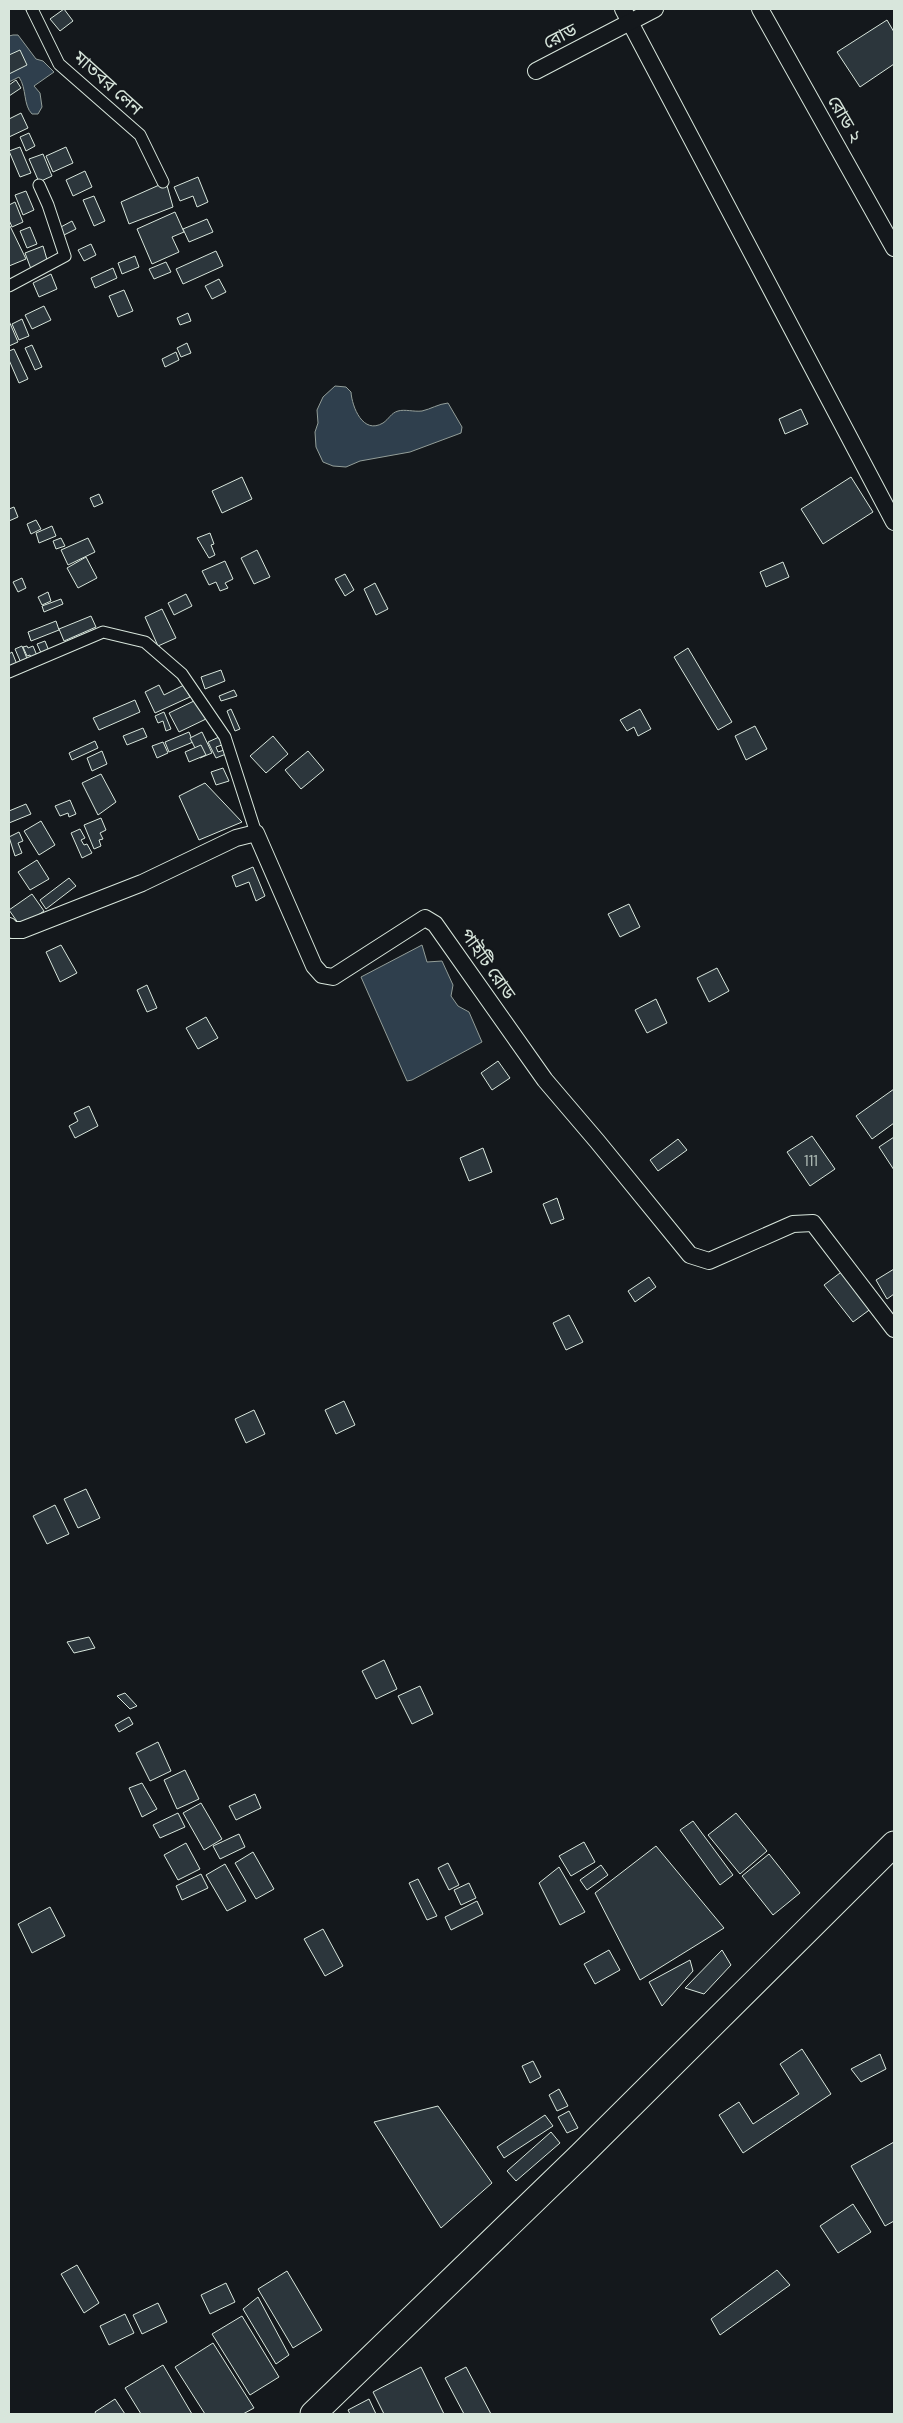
<svg xmlns="http://www.w3.org/2000/svg" width="903" height="2423" viewBox="0 0 903 2423" font-family="'DM Sans','Noto Sans Bengali',sans-serif">
	<style>
		.water { fill: #2f3f4d; stroke: #939e99 }
		.building { fill: #2c363c; stroke: #d8e6dc }
		.lines { fill: none; stroke-linecap: round; stroke-linejoin: round }
		.pedestrian-casing { stroke: #d8e6dc; stroke-width: 13 }
		.minor-casing { stroke: #d8e6dc; stroke-width: 18 }
		.primary-casing { stroke: #d8e6dc; stroke-width: 27 }
		.pedestrian { stroke: #14181c; stroke-width: 11 }
		.minor { stroke: #14181c; stroke-width: 16 }
		.primary { stroke: #14181c; stroke-width: 25 }
		.labels { text-anchor: middle; dominant-baseline: central; stroke-width: 4; stroke-linejoin: round; paint-order: stroke }
		.number-label { font-size: 15px; fill: #adbab4 }
		.street-label { font-size: 18px; fill: #d8e6dc; stroke: #14181c }
	</style>
	<rect width="100%" height="100%" fill="#14181c"/>
	<g class="water">
		<path d="M13,35H18L36,59L43,61L54,72L34,86L40,93L42,107L38,114H32C23,105 27,89 19,77L9,82V36Z"/>
		<path d="M335,386L346,387L351,392C352,407 363,435 383,423C389,419 391,413 398,411C405,409 414,412 422,411C431,409 438,404 448,403L462,427L461,433L410,452L360,461L346,467L333,466L323,462L316,447L315,432L318,423L317,410L323,397Z"/>
		<polygon points="422,945 427,962 442,961 453,985 451,996 458,1006 469,1012 482,1042 412,1080 407,1081 361,977"/>
	</g>
	<g class="building">
		<polygon points="64,9 73,21 60,31 50,19"/>
		<polygon points="887,20 894,32 894,64 860,87 837,52"/>
		<polygon points="20,50 27,65 9,74 9,55"/>
		<polygon points="16,80 21,88 9,96 9,85"/>
		<polygon points="21,113 28,128 9,137 9,119"/>
		<polygon points="29,133 35,146 26,151 20,137"/>
		<polygon points="20,147 31,173 20,177 9,151"/>
		<polygon points="66,147 73,163 53,172 46,156"/>
		<polygon points="43,154 52,176 39,182 29,159"/>
		<polygon points="85,171 92,187 73,196 66,180"/>
		<polygon points="198,177 208,202 197,207 193,196 180,201 174,187"/>
		<polygon points="166,182 173,207 129,224 121,202"/>
		<polygon points="26,191 34,210 23,215 15,195"/>
		<polygon points="94,196 105,221 94,226 83,200"/>
		<polygon points="15,202 23,222 12,227 9,220 9,205"/>
		<polygon points="175,212 184,232 172,237 179,252 152,264 137,229"/>
		<polygon points="207,219 213,232 189,242 183,229"/>
		<polygon points="72,221 76,229 62,236 59,228"/>
		<polygon points="10,226 26,259 9,266 9,227"/>
		<polygon points="30,227 37,244 27,248 20,231"/>
		<polygon points="91,244 96,255 84,261 78,250"/>
		<polygon points="43,246 48,263 31,269 25,253"/>
		<polygon points="216,251 223,266 183,284 176,269"/>
		<polygon points="135,256 139,267 122,274 118,263"/>
		<polygon points="166,262 171,272 154,279 149,269"/>
		<polygon points="113,268 117,278 95,288 91,278"/>
		<polygon points="51,274 57,289 39,297 33,283"/>
		<polygon points="219,279 226,292 212,299 205,286"/>
		<polygon points="124,290 133,311 118,317 109,296"/>
		<polygon points="44,306 51,320 32,329 25,315"/>
		<polygon points="188,313 191,321 180,325 177,318"/>
		<polygon points="22,319 29,336 19,340 12,324"/>
		<polygon points="9,321 18,342 9,346"/>
		<polygon points="187,343 191,353 181,357 177,348"/>
		<polygon points="32,345 42,367 35,370 25,348"/>
		<polygon points="14,349 28,379 19,383 9,360 9,351"/>
		<polygon points="176,352 179,360 165,367 162,359"/>
		<polygon points="801,409 808,424 785,434 779,419"/>
		<polygon points="242,477 252,499 222,513 212,491"/>
		<polygon points="851,477 873,512 823,544 801,509"/>
		<polygon points="99,494 103,503 94,507 90,498"/>
		<polygon points="14,507 18,517 9,521 9,509"/>
		<polygon points="36,520 41,529 31,534 27,524"/>
		<polygon points="52,526 56,536 39,543 36,533"/>
		<polygon points="210,533 214,544 211,545 215,555 209,558 197,538"/>
		<polygon points="61,538 65,546 56,549 53,541"/>
		<polygon points="88,538 95,552 68,565 61,550"/>
		<polygon points="257,550 270,577 254,584 241,558"/>
		<polygon points="86,557 97,578 78,588 67,568"/>
		<polygon points="225,561 233,579 225,583 228,588 220,591 216,582 209,585 202,571"/>
		<polygon points="783,562 789,577 766,587 760,572"/>
		<polygon points="345,574 354,590 345,596 335,579"/>
		<polygon points="22,578 26,588 18,592 13,582"/>
		<polygon points="375,583 388,609 376,615 364,589"/>
		<polygon points="48,592 51,601 42,605 38,597"/>
		<polygon points="186,594 192,606 174,615 168,603"/>
		<polygon points="61,599 63,604 44,612 42,606"/>
		<polygon points="162,609 176,638 158,646 145,617"/>
		<polygon points="91,616 96,627 64,641 59,629"/>
		<polygon points="56,621 59,630 31,641 28,632"/>
		<polygon points="45,641 49,651 42,655 37,644"/>
		<polygon points="22,646 28,661 21,663 15,649"/>
		<polygon points="27,646 28,648 33,646 38,658 32,660 30,655 27,656 23,647"/>
		<polygon points="688,648 732,722 718,730 674,657"/>
		<polygon points="12,652 18,667 9,670 9,654"/>
		<polygon points="221,670 225,681 205,689 201,677"/>
		<polygon points="159,685 164,695 184,685 190,697 155,713 145,692"/>
		<polygon points="234,690 237,696 221,701 219,696"/>
		<polygon points="135,700 140,712 99,730 93,718"/>
		<polygon points="196,700 206,719 179,732 169,713"/>
		<polygon points="231,709 240,729 235,731 227,711"/>
		<polygon points="640,709 651,729 638,736 634,727 627,731 620,720"/>
		<polygon points="164,712 171,729 166,731 163,721 158,723 155,716"/>
		<polygon points="755,726 767,749 746,760 735,736"/>
		<polygon points="143,728 147,737 127,745 123,736"/>
		<polygon points="189,732 193,742 169,752 165,742"/>
		<polygon points="202,732 212,753 200,758 190,738"/>
		<polygon points="273,736 288,754 266,773 250,756"/>
		<polygon points="219,737 222,745 216,747 218,752 224,750 226,754 216,758 208,742"/>
		<polygon points="95,741 98,748 72,760 69,753"/>
		<polygon points="163,742 168,753 157,758 152,746"/>
		<polygon points="201,745 206,755 189,762 185,752"/>
		<polygon points="102,751 107,764 92,771 87,758"/>
		<polygon points="308,751 324,770 301,789 285,770"/>
		<polygon points="223,768 229,781 216,785 211,772"/>
		<polygon points="101,774 116,802 98,815 82,783"/>
		<polygon points="205,783 242,822 199,840 179,796"/>
		<polygon points="70,800 76,814 69,817 68,813 60,816 55,806"/>
		<polygon points="26,804 31,814 9,823 9,811"/>
		<polygon points="101,818 106,830 100,833 103,839 99,840 101,846 94,849 84,825"/>
		<polygon points="41,821 55,845 39,855 24,831"/>
		<polygon points="80,829 85,838 81,840 84,845 87,844 92,853 82,858 71,833"/>
		<polygon points="19,832 23,841 18,843 22,853 15,856 9,837"/>
		<polygon points="37,860 49,879 30,890 18,872"/>
		<polygon points="253,867 265,896 256,901 249,882 236,887 232,876"/>
		<polygon points="69,878 76,886 46,909 40,900"/>
		<polygon points="32,894 44,911 21,927 9,910"/>
		<polygon points="629,904 640,927 620,937 608,914"/>
		<polygon points="61,945 77,973 60,982 46,952"/>
		<polygon points="717,968 729,991 709,1002 697,978"/>
		<polygon points="147,985 157,1008 147,1012 137,990"/>
		<polygon points="656,999 667,1023 647,1033 635,1010"/>
		<polygon points="206,1017 218,1038 198,1049 186,1028"/>
		<polygon points="498,1061 510,1078 492,1090 481,1073"/>
		<polygon points="894,1089 894,1123 872,1139 856,1116"/>
		<polygon points="89,1106 98,1126 75,1138 69,1126 78,1121 74,1113"/>
		<polygon points="812,1136 835,1169 810,1186 787,1152"/>
		<polygon points="894,1137 894,1170 879,1147"/>
		<polygon points="678,1139 687,1150 658,1171 650,1160"/>
		<polygon points="483,1148 492,1172 469,1181 460,1158"/>
		<polygon points="557,1198 564,1219 551,1224 543,1204"/>
		<polygon points="894,1269 894,1294 887,1299 876,1280"/>
		<polygon points="844,1270 872,1308 853,1322 824,1285"/>
		<polygon points="649,1277 656,1287 635,1302 628,1291"/>
		<polygon points="569,1315 583,1342 566,1350 553,1323"/>
		<polygon points="344,1401 355,1425 336,1434 325,1410"/>
		<polygon points="254,1410 265,1434 246,1443 235,1419"/>
		<polygon points="86,1489 100,1518 78,1528 64,1499"/>
		<polygon points="55,1505 69,1534 47,1544 33,1516"/>
		<polygon points="89,1637 95,1648 74,1653 67,1642"/>
		<polygon points="384,1660 397,1689 376,1699 362,1671"/>
		<polygon points="420,1686 433,1714 412,1724 398,1696"/>
		<polygon points="125,1693 137,1706 130,1709 117,1696"/>
		<polygon points="129,1717 133,1724 119,1732 115,1725"/>
		<polygon points="158,1742 171,1771 150,1781 136,1753"/>
		<polygon points="185,1770 199,1799 177,1809 164,1780"/>
		<polygon points="142,1783 157,1809 142,1817 129,1788"/>
		<polygon points="255,1794 261,1808 236,1820 229,1806"/>
		<polygon points="201,1803 222,1839 204,1850 183,1813"/>
		<polygon points="178,1813 185,1827 160,1838 153,1825"/>
		<polygon points="736,1813 767,1851 740,1874 708,1835"/>
		<polygon points="693,1821 733,1875 720,1885 680,1830"/>
		<polygon points="239,1834 245,1847 220,1859 213,1846"/>
		<polygon points="584,1842 595,1862 571,1876 559,1856"/>
		<polygon points="186,1843 200,1869 178,1880 164,1855"/>
		<polygon points="656,1846 724,1928 640,1980 595,1893"/>
		<polygon points="253,1852 274,1889 256,1899 235,1863"/>
		<polygon points="769,1854 800,1893 773,1915 742,1876"/>
		<polygon points="448,1863 459,1885 449,1890 438,1868"/>
		<polygon points="225,1864 246,1901 227,1911 206,1875"/>
		<polygon points="601,1865 608,1875 587,1890 580,1880"/>
		<polygon points="559,1867 585,1912 560,1925 539,1883"/>
		<polygon points="201,1874 208,1888 182,1900 176,1886"/>
		<polygon points="418,1879 437,1916 427,1920 409,1883"/>
		<polygon points="469,1883 476,1898 461,1905 454,1890"/>
		<polygon points="477,1901 483,1914 451,1930 445,1917"/>
		<polygon points="50,1907 65,1936 32,1953 18,1924"/>
		<polygon points="323,1929 343,1966 325,1976 304,1939"/>
		<polygon points="609,1950 620,1970 595,1984 584,1964"/>
		<polygon points="722,1950 731,1965 704,1994 685,1988"/>
		<polygon points="690,1960 693,1971 662,2006 649,1982"/>
		<polygon points="802,2049 831,2094 743,2153 719,2115 739,2102 753,2124 799,2094 780,2064"/>
		<polygon points="880,2054 886,2069 861,2082 851,2069"/>
		<polygon points="533,2061 541,2077 530,2083 522,2066"/>
		<polygon points="559,2089 568,2106 557,2111 549,2095"/>
		<polygon points="438,2106 492,2183 441,2228 374,2122"/>
		<polygon points="569,2111 578,2128 567,2133 558,2117"/>
		<polygon points="545,2115 553,2126 504,2158 497,2147"/>
		<polygon points="551,2132 560,2143 516,2181 507,2171"/>
		<polygon points="894,2142 894,2221 885,2226 851,2166"/>
		<polygon points="853,2204 871,2232 838,2253 820,2226"/>
		<polygon points="77,2265 99,2303 84,2313 61,2274"/>
		<polygon points="777,2270 790,2285 720,2335 711,2319"/>
		<polygon points="287,2271 322,2330 293,2348 258,2289"/>
		<polygon points="226,2283 235,2302 210,2314 201,2295"/>
		<polygon points="258,2297 289,2355 276,2364 243,2309"/>
		<polygon points="158,2303 167,2322 142,2334 133,2315"/>
		<polygon points="125,2314 134,2333 109,2345 100,2326"/>
		<polygon points="242,2316 279,2377 250,2395 212,2334"/>
		<polygon points="213,2343 254,2408 243,2414 205,2414 175,2367"/>
		<polygon points="163,2365 192,2414 141,2414 125,2388"/>
		<polygon points="421,2367 444,2414 384,2414 373,2392"/>
		<polygon points="466,2367 491,2414 464,2414 445,2378"/>
		<polygon points="115,2399 125,2414 96,2414 95,2412"/>
		<polygon points="369,2399 376,2414 350,2414 348,2410"/>
	</g>
	<g class="lines">
		<g class="pedestrian-casing">
			<g id="pedestrian">
				<polyline points="32,9 59,64 140,135 163,182"/>
				<polyline points="9,286 65,256 48,205 39,185"/>
				<polyline points="9,672 103,632 145,642 182,674 225,737 256,833"/>
			</g>
		</g>
		<g class="minor-casing">
			<g id="minor">
				<polyline points="623,9 894,522"/>
				<polyline points="760,9 894,248"/>
				<polyline points="536,71 655,9"/>
				<polyline points="9,926 12,930 22,930 142,883 236,838 256,833 314,966 322,975 333,977 425,918 435,924 545,1080 597,1141 690,1255 709,1261 793,1224 813,1223 894,1329"/>
			</g>
		</g>
		<g class="primary-casing">
			<polyline id="primary" points="313,2414 581,2155 894,1844"/>
		</g>
		<use href="#pedestrian" class="pedestrian"/>
		<use href="#minor" class="minor"/>
		<use href="#primary" class="primary"/>
	</g>
	<g class="labels">
		<g class="number-label">
			<text x="811" y="1161">111</text>
		</g>
		<g class="street-label">
			<text transform="translate(560 36) rotate(-27)">রোড</text>
			<text transform="translate(108 83) rotate(42)">মাতবর লেন</text>
			<text transform="translate(845 119) rotate(60)">রোড ২</text>
			<text transform="translate(488 964) rotate(55)">পাইটি রোড</text>
		</g>
	</g>
	<rect width="903" height="2423" fill="none" stroke="#d8e6dc" stroke-width="20"/>
</svg>
